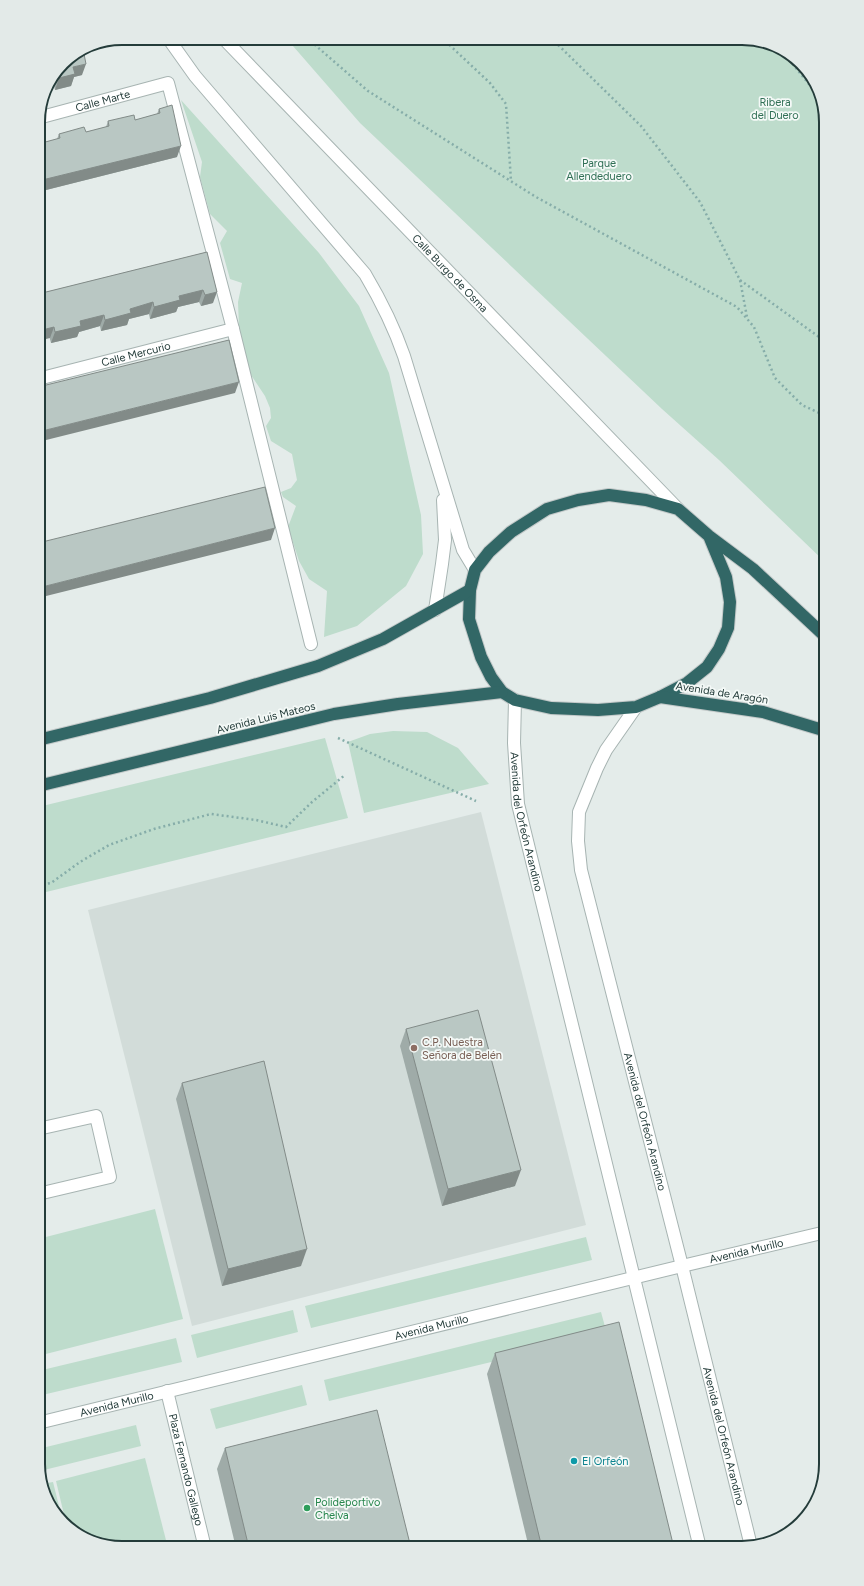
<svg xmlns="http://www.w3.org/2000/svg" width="864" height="1586" viewBox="0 0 864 1586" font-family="Figtree,sans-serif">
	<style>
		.built { fill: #d2dcd9 }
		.green { fill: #bedccc }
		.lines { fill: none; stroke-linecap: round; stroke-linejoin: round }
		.minor-casing { stroke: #a7b4b2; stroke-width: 14 }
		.highway-casing { stroke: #c2c8c8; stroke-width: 14 }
		.path { stroke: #86ada9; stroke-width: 2.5; stroke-dasharray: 2 3; stroke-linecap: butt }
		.minor { stroke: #fff; stroke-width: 12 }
		.highway { stroke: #326766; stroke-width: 12 }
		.wall { fill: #9faba8 }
		.shaded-wall { fill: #828b88 }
		.building { fill: #b9c7c3; stroke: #828b88 }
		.education-dot { fill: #8d6e63; stroke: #f4f9f7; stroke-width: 1.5 }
		.culture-dot { fill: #0f9aa8; stroke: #f4f9f7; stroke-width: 1.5 }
		.leisure-dot { fill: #2e9e5b; stroke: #f4f9f7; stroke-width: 1.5 }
		.labels { text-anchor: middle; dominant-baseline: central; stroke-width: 3.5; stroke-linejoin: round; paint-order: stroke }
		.street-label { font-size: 11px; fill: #243c3a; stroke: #f4f9f7 }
		.park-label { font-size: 11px; fill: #317056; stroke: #f4f9f7 }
		.education-label { font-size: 11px; fill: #785e54; stroke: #f4f9f7; text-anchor: start }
		.culture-label { font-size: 11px; fill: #0d838f; stroke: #f4f9f7; text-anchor: start }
		.leisure-label { font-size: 11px; fill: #27864d; stroke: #f4f9f7; text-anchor: start }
		.rim { fill: none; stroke: #243c3a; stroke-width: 2 }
	</style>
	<rect width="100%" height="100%" fill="#e4ecea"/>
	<polygon class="built" points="481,812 586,1225 192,1326 88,910"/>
	<g class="green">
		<polygon points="286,38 747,38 793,55 819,90 826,122 826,563 719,460 662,409 360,123"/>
		<polygon points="181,100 319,253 359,306 389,373 421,515 423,554 406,586 357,626 324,637 327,591 309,579 299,561 288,527 296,506 283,497 281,492 291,488 297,480 292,454 271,441 266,426 271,418 270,408 265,396 251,375 239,328 238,302 242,283 230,279 220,243 227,231 210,214 200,177 202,162"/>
		<polygon points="393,731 427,732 458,748 489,784 364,813 348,742 370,734"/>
		<polygon points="325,738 348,818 38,894 38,807"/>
		<polygon points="155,1209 183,1319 38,1356 38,1239"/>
		<polygon points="586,1237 592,1260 311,1328 305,1306"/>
		<polygon points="293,1310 298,1332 197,1358 191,1335"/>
		<polygon points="601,1312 607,1334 329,1401 324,1380"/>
		<polygon points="176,1338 182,1362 38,1396 38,1371"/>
		<polygon points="302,1385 307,1405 216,1429 210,1409"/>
		<polygon points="136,1425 141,1446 40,1471 38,1449"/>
		<polygon points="145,1458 168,1548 117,1548 75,1534 66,1523 56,1481"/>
		<polygon points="53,1482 62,1518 45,1496 42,1484"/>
	</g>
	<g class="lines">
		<g class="minor-casing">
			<g id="minor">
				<path d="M168,38L195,76L365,274C381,301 394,327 404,356L463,550L475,570"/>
				<path id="s1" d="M223,38L678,509"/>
				<path id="s2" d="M38,118L168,83L233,329L311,644"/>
				<path id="s3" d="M38,379L233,329"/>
				<polyline points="435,610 442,564 445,540 443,500"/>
				<path id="s4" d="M515,700L514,743L518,804L700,1548"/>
				<path id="s5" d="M636,707L606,750L597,768L579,812L578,841L581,870L682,1266L751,1546"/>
				<polyline points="38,1194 110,1177 96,1116 38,1129"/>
				<path id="s6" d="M167,1391L205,1548"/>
				<path id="s7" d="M38,1423L682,1266L826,1232"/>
			</g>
		</g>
		<g class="highway-casing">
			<g id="highway">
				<polyline points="709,536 726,577 730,602 728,628 719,649 707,667 687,683 660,697 636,707 598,710 551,708 515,700 502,692 491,677 481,657 469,619 470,590 475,570 489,552 511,532 547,509 578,500 609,495 646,500 678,509 709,536 753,569 826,637"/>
				<polyline points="660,697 763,712 826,731"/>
				<polyline points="38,740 210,698 318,666 383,639 470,590"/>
				<polyline points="38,786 334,714 398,704 502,692"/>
			</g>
		</g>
		<g class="path">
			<polyline points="307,38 368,91 536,197 737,307 754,327 775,378 802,405 826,416"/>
			<polyline points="442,38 490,83 506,104 511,181"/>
			<polyline points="551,38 641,126 700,202 740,280 747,317"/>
			<polyline points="783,52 821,99"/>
			<polyline points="740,280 826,342"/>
			<polyline points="338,738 476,801"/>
			<polyline points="38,885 51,883 80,862 109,845 154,829 211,814 256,820 286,827 312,802 345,775"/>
		</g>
		<use href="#minor" class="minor"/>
		<use href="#highway" class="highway"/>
	</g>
	<g class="wall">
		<polygon points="63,63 82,75 74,77 71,86 55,90 53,82 49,83"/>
		<polygon points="159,109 177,157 38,192 38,144 57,139 59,134 86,132 106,127 108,121 135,120 157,114"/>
		<polygon points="207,252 213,303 201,306 199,302 178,307 176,312 150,319 149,314 129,319 127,325 101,331 100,326 79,332 77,337 51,343 38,294"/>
		<polygon points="406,1029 515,1186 442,1206 400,1046"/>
		<polygon points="182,1083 301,1266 222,1286 176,1099"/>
		<polygon points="495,1353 674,1548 529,1548 487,1374"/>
		<polygon points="225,1448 411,1548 236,1548 217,1469"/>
	</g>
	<g class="shaded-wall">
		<polygon points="86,64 82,75 74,77 71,86 55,90 59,78 73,67"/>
		<polygon points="57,72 53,82 49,83"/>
		<polygon points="181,146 177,157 38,192 38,181"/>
		<polygon points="203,290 199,302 178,307 176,312 150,319 154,307 179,296"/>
		<polygon points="217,292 213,303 201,306 205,295"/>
		<polygon points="153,302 149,314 129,319 127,325 101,331 105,320 130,309"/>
		<polygon points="104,315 100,326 79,332 77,337 51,343 55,332 80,321"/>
		<polygon points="54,327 50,338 38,341 38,331"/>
		<polygon points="239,382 235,393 38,442 38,432"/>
		<polygon points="275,528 271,540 38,598 38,588"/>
		<polygon points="521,1170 515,1186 442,1206 448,1189"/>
		<polygon points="307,1249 301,1266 222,1286 228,1269"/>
	</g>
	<g class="building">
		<polygon points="83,49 86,64 73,67 75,74 59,78 57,71 63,63"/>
		<polygon points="172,105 181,146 38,181 38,144 60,138 59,134 84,127 86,132 109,126 108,121 134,115 135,120 160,113 159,109"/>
		<polygon points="207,252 217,292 205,295 203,290 179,296 180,300 154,307 153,302 130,309 131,313 105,320 104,315 80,321 81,326 55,332 54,327 38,331 38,294"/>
		<polygon points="229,340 239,382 38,432 38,387"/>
		<polygon points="265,487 275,528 38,588 38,543"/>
		<polygon points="478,1010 521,1170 448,1189 406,1029"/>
		<polygon points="264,1061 307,1249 228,1269 182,1083"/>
		<polygon points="619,1322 674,1548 542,1548 495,1353"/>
		<polygon points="377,1410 411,1548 249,1548 225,1448"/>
	</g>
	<circle class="education-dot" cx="414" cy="1048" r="4"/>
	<circle class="culture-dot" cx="574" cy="1461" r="4"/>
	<circle class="leisure-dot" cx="307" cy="1508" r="4"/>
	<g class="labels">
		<g class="street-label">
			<text stroke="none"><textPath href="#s2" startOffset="67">Calle Marte</textPath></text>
			<text stroke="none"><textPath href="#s1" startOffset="327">Calle Burgo de Osma</textPath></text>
			<text stroke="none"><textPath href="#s3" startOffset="101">Calle Mercurio</textPath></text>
			<text transform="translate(722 693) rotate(9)">Avenida de Aragón</text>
			<text transform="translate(266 718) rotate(-14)">Avenida Luis Mateos</text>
			<text stroke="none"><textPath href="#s4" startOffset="123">Avenida del Orfeón Arandino</textPath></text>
			<text stroke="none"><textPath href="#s5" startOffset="438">Avenida del Orfeón Arandino</textPath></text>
			<text stroke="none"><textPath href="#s7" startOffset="729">Avenida Murillo</textPath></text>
			<text stroke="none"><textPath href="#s7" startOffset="405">Avenida Murillo</textPath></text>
			<text stroke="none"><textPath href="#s7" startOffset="81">Avenida Murillo</textPath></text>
			<text stroke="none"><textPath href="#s5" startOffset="762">Avenida del Orfeón Arandino</textPath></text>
			<text stroke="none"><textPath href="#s6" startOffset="81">Plaza Fernando Gallego</textPath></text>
		</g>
		<g class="park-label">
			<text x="775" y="102">Ribera<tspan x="775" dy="13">del Duero</tspan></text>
			<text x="599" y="163">Parque<tspan x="599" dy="13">Allendeduero</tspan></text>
		</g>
		<g class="education-label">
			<text x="422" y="1042">C.P. Nuestra<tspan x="422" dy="13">Señora de Belén</tspan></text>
		</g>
		<g class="culture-label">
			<text x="582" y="1461">El Orfeón</text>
		</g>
		<g class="leisure-label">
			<text x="315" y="1502">Polideportivo<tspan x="315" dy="13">Chelva</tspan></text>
		</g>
	</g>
	<path d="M0 0H864V1586H0ZM122 45H742A77 77 0 0 1 819 122V1464A77 77 0 0 1 742 1541H122A77 77 0 0 1 45 1464V122A77 77 0 0 1 122 45Z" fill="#e3eae8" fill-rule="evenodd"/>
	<path class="rim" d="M122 45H742A77 77 0 0 1 819 122V1464A77 77 0 0 1 742 1541H122A77 77 0 0 1 45 1464V122A77 77 0 0 1 122 45Z"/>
</svg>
